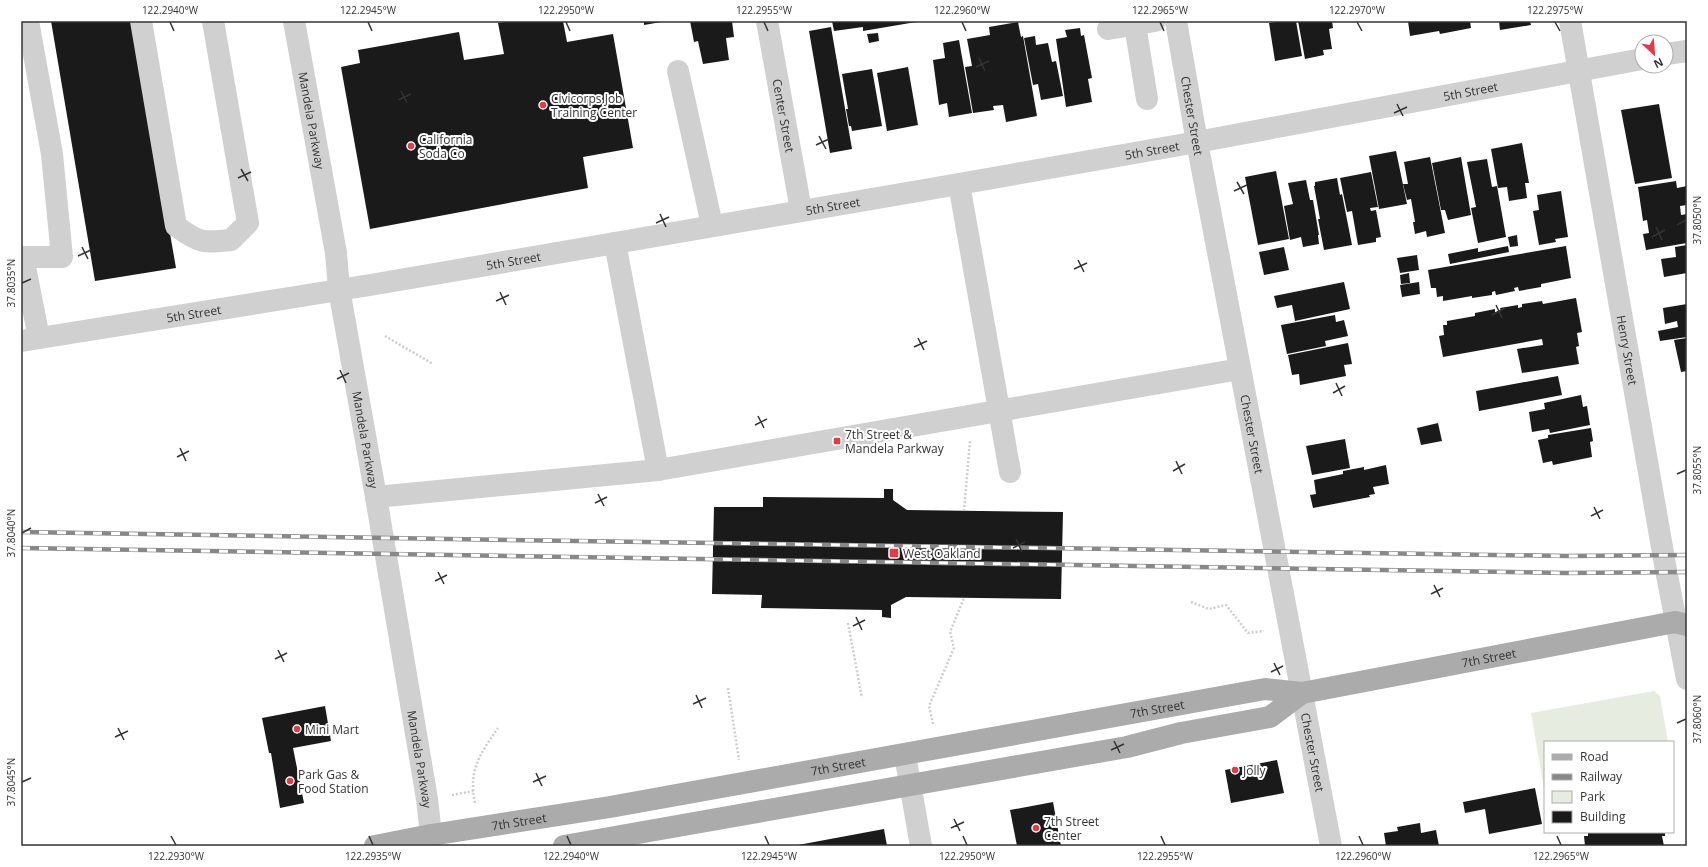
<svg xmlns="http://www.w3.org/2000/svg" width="1708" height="867" viewBox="0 0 1708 867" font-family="'Open Sans',sans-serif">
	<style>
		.green { fill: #e6ecdf }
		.building { fill: #1a1a1a }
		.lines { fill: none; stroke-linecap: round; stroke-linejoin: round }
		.path { stroke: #cdcdcd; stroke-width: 2.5; stroke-dasharray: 2 2; stroke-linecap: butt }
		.minor { stroke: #d0d0d0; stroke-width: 22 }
		.major { stroke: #ababab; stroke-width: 22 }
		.rail-casing { stroke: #888; stroke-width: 4.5 }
		.rail { stroke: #fff; stroke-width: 3; stroke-dasharray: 9; stroke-linecap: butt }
		.ticks { fill: none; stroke: #333; stroke-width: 1.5 }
		.poi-dot { fill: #e63946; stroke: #fff; stroke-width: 1.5 }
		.labels { text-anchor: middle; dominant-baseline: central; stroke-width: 4; stroke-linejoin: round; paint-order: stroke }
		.street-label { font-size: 12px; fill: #333; stroke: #fff }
		.poi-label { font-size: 12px; fill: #333; stroke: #fff; text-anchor: start }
		.neatline { fill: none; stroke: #333; stroke-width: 1.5 }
		.ticks-label { font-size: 10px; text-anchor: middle; fill: #333 }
	</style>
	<rect width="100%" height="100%" fill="#fff"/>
	<polygon class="green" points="1654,691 1660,696 1668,742 1545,742 1545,795 1531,713"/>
	<g class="building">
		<polygon points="51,21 133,21 176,268 95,281"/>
		<polygon points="510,21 563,21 567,42 613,34 633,148 583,157 588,188 370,229 341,67 360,63 358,50 459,32 464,60 504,54 498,23"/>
		<polygon points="644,21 661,21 661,22 644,25"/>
		<polygon points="690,21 732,21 734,37 726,38 729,60 703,64 698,41 694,42"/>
		<polygon points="832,21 916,21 916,22 863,31 863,27 834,31"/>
		<polygon points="1281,21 1296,21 1302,56 1275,61 1269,23"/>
		<polygon points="1298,21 1332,21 1333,28 1329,29 1332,49 1323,50 1324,55 1305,59"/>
		<polygon points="1408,21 1470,21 1471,28 1440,34 1439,31 1410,36"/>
		<polygon points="1499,21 1530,21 1531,25 1500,30"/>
		<polygon points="1018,22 1021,37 1023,36 1037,116 1006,122 1003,105 993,106 994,110 973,113 965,67 972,66 967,39 990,35 989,27"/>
		<polygon points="831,27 852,149 830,153 809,31"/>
		<polygon points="1080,28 1081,36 1084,35 1092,78 1088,79 1092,102 1066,107 1056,39 1067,37 1065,30"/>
		<polygon points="878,33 879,41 869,43 867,34"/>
		<polygon points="1035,36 1036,45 1048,43 1052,62 1056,61 1063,96 1041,100 1038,84 1033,85 1024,38"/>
		<polygon points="959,40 972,113 949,117 947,103 939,105 933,60 945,58 943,43"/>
		<polygon points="908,67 918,125 887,131 877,73"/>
		<polygon points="872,69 882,126 852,131 851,126 849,126 846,109 848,109 842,74"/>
		<polygon points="1659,104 1672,178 1635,184 1621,110"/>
		<polygon points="1522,143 1529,183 1525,183 1527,198 1509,201 1507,187 1498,188 1491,149"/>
		<polygon points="1396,151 1407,204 1379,209 1369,156"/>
		<polygon points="1430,157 1445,233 1427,237 1426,231 1415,234 1413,222 1415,222 1411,199 1407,200 1403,184 1408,184 1404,162"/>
		<polygon points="1461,157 1471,215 1448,220 1445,210 1441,210 1432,163"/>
		<polygon points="1487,159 1492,187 1497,186 1506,237 1478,243 1471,208 1476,207 1467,162"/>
		<polygon points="1276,171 1289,239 1258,245 1245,177"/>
		<polygon points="1371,172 1378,207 1370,208 1371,211 1376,210 1381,237 1376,238 1376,242 1358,245 1352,211 1347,212 1340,178"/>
		<polygon points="1337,178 1340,195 1342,194 1352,245 1324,250 1318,219 1320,219 1314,186 1315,186 1315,182"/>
		<polygon points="1306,180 1310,200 1313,200 1319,235 1318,235 1319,244 1303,247 1301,237 1290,240 1284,206 1293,204 1288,183"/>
		<polygon points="1676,181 1677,188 1687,186 1687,205 1680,206 1681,215 1687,214 1687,243 1646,250 1643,234 1649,233 1647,220 1643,221 1638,187"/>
		<polygon points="1561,191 1568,237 1555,239 1556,242 1539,245 1533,211 1539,210 1537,195"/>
		<polygon points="1517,235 1518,246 1510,247 1508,237"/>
		<polygon points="1687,245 1687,273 1664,277 1661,259 1676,257 1675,247"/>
		<polygon points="1508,246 1509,252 1450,264 1448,254 1478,248 1478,252"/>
		<polygon points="1566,246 1571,278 1541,284 1541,287 1519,291 1518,287 1514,288 1515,291 1496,295 1495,291 1492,292 1492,295 1472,298 1472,296 1443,301 1443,296 1437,297 1436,288 1431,288 1428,270"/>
		<polygon points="1284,247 1289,270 1264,275 1259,252"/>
		<polygon points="1417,255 1419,270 1400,273 1397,258"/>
		<polygon points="1409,273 1410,283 1401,284 1400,275"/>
		<polygon points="1344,282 1350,309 1295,321 1292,305 1277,308 1274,296"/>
		<polygon points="1419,282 1420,294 1402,297 1400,285"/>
		<polygon points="1576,298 1582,332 1577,333 1579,346 1576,347 1579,364 1522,373 1517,349 1543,345 1542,339 1443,357 1439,336 1444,335 1443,325 1447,325 1447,321 1475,316 1475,313 1495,309 1495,312 1501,311 1500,308 1518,305 1518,308 1522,307 1522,304 1542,301 1543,304"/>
		<polygon points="1687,304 1687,337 1660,341 1658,331 1678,327 1677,321 1665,324 1663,308"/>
		<polygon points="1335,315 1336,322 1344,320 1348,336 1325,341 1326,346 1287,354 1281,325"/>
		<polygon points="1687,338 1687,371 1681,372 1674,340"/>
		<polygon points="1348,343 1352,364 1344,365 1346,376 1300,385 1299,374 1292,375 1288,355"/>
		<polygon points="1558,376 1562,395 1479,411 1476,391"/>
		<polygon points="1581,395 1583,407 1587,406 1590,425 1550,433 1549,429 1532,432 1529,412 1545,409 1544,403"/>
		<polygon points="1438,423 1442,441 1421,445 1417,428"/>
		<polygon points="1591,428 1593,441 1590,442 1592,457 1553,465 1552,461 1543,463 1538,440 1548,438 1548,435"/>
		<polygon points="1345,439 1350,468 1312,475 1306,446"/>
		<polygon points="1386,465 1389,484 1373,487 1375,494 1369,495 1370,497 1313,508 1310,495 1316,494 1314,480 1343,474 1343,471 1364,467 1364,470"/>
		<polygon points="884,489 893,489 893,500 907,510 1063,512 1061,599 906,597 891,605 891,618 882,617 882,610 761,608 762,595 712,594 714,507 763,507 763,497 884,498"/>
		<polygon points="325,706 331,741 293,748 304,803 280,808 271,753 269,753 262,718"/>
		<polygon points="1277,760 1284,793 1231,803 1225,770"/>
		<polygon points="1535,788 1542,824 1489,834 1485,809 1465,813 1463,802"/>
		<polygon points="1053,802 1061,846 1017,846 1010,810"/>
		<polygon points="1420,823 1421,833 1436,830 1439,846 1386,846 1384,833 1398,831 1397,827"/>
		<polygon points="884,829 887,846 798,846 798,845"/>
		<polygon points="1588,832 1665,832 1665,836 1662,836 1664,846 1585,846 1584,836 1588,836"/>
	</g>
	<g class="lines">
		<g class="path">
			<polyline points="385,336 433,364"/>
			<polyline points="964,511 970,441"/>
			<polyline points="1191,602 1209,609 1226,605 1248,633 1264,631"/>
			<polyline points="848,623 862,698"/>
			<polyline points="728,688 739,760"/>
			<polyline points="933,724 929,706 954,648 950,632 964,598"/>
			<polyline points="452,795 473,791"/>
			<path d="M475,803C468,770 480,754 498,728"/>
		</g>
		<g class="minor">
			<polyline points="28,21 52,154 62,257 23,257 39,338"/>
			<path d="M141,21L176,226C199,243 203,243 231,240L248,223L213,21"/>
			<path id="s1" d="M294,21L336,253L339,289L376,497L427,799L431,835"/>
			<path id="s2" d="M767,21L801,210"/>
			<path id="s3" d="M1176,21L1197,142L1331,846"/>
			<path id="s4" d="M1570,21L1666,570L1687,679"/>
			<polyline points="1135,25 1147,99"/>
			<polyline points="1108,29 1155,21"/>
			<polyline points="1666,54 1687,51"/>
			<polyline points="678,71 712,225"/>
			<polyline points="959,184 1010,472"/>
			<polyline points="615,243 658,470"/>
			<path id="s5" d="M21,341L376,284L959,184L1197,142L1642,59"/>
			<polyline points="376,497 658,470 1240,369"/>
			<polyline points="905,755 921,846"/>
		</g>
		<g class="major">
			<path id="s6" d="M375,846L431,835L610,807L1265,689L1302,693L1675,622L1687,625"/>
			<polyline points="564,846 1075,756 1127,747 1181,733 1270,717 1302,693"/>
		</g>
		<g class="rail-casing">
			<g id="rail">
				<polyline points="21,532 449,539 1567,556 1687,555"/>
				<polyline points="21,548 1566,573 1687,572"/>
			</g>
		</g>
		<use href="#rail" class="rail"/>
	</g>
	<path class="ticks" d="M170,22L174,31M368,22L372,31M566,22L570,31M764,22L768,31M962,22L966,31M1160,22L1164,31M1357,22L1362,31M1555,22L1560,31M979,58L985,71M976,67L989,61M401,91L407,103M398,100L411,94M1397,104L1403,116M1394,113L1407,107M819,136L826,149M816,145L829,139M241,169L248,181M238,178L251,172M1237,182L1244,194M1234,191L1247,185M660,214L666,227M656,223L669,217M1677,225L1686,220M1656,227L1662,240M1652,237L1665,230M82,247L88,259M78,256L91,250M1078,260L1084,272M1074,269L1087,263M22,283L31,279M500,292L506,305M496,301L509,295M1496,305L1502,318M1492,315L1505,308M918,338L924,350M914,347L927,341M340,370L346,383M337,379L349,373M1336,383L1342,396M1333,393L1345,386M758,416L764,428M755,425L767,419M180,448L186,461M177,457L189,451M1176,461L1182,474M1173,471L1185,464M1677,474L1686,470M598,494L604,506M595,503L607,497M1594,507L1600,519M1591,516L1603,510M22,533L31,528M1016,539L1022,552M1013,548L1025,542M438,572L444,584M435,581L447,575M1434,585L1440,597M1431,594L1443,588M856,617L862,630M853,626L865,620M278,650L284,662M275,659L287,653M1274,663L1280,675M1271,672L1283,666M696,695L702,708M693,704L706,698M1677,723L1686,719M118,728L124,740M115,737L128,731M1114,741L1120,753M1111,750L1124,744M536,773L542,786M22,782L31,778M533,782L546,776M954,819L960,831M951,828L964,822M171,836L176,845M369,836L373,845M567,836L571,845M765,836L769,845M963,836L967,845M1161,836L1165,845M1359,836L1363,845M1557,836L1561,845"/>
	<g class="poi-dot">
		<circle cx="543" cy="105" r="4"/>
		<circle cx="411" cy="146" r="4"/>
		<rect x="833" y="437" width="8" height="8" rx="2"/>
		<rect x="889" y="548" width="10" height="10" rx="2"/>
		<circle cx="297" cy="729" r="4"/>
		<circle cx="1235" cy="770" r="4"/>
		<circle cx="290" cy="781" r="4"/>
		<circle cx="1036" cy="828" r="4"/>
	</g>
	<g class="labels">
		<g class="street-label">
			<text stroke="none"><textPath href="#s5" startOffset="1471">5th Street</textPath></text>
			<text stroke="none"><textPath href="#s2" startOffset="96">Center Street</textPath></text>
			<text stroke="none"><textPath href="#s3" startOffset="96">Chester Street</textPath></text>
			<text stroke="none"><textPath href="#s1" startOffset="101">Mandela Parkway</textPath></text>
			<text stroke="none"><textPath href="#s5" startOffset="1147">5th Street</textPath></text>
			<text stroke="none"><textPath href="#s5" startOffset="823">5th Street</textPath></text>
			<text stroke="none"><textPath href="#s5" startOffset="499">5th Street</textPath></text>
			<text stroke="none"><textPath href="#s5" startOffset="175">5th Street</textPath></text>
			<text stroke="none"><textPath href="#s4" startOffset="334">Henry Street</textPath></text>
			<text stroke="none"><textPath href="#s3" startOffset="420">Chester Street</textPath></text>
			<text stroke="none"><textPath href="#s1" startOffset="425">Mandela Parkway</textPath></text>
			<text stroke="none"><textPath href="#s6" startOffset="1131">7th Street</textPath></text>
			<text stroke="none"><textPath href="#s6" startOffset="794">7th Street</textPath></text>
			<text stroke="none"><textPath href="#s3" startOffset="744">Chester Street</textPath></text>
			<text stroke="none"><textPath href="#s1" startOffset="749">Mandela Parkway</textPath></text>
			<text stroke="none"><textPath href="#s6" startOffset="470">7th Street</textPath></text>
			<text stroke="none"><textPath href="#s6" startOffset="146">7th Street</textPath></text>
		</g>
		<g class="poi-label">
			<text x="551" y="98">Civicorps Job<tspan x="551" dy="14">Training Center</tspan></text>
			<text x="419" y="139">California<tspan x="419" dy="14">Soda Co</tspan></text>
			<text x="845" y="434">7th Street &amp;<tspan x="845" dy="14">Mandela Parkway</tspan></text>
			<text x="903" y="553">West Oakland</text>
			<text x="305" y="729">Mini Mart</text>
			<text x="1243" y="770">Jolly</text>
			<text x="298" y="774">Park Gas &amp;<tspan x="298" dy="14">Food Station</tspan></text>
			<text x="1044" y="821">7th Street<tspan x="1044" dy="14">Center</tspan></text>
		</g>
	</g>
	<rect width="1708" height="867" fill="none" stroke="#ffffff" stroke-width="44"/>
	<rect x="1544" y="741" width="130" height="92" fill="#ffffff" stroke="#adadad"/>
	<rect x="1552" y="754" width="20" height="6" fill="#ababab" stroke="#adadad"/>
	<text x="1580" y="761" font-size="12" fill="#333333">Road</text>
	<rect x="1552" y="774" width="20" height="6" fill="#888888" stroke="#adadad"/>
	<text x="1580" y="781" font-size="12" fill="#333333">Railway</text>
	<rect x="1552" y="791" width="20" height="12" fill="#e6ecdf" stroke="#adadad"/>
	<text x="1580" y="801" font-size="12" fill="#333333">Park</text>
	<rect x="1552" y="811" width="20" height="12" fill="#1a1a1a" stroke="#adadad"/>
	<text x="1580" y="821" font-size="12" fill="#333333">Building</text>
	<g transform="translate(1654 54) rotate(154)"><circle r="19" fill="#ffffff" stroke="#adadad"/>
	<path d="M0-3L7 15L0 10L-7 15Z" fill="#e63946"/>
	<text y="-6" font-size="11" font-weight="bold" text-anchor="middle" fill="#333333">N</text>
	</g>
	<rect x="22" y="22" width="1664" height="823" class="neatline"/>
	<g class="ticks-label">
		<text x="170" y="14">122.2940°W</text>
		<text x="368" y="14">122.2945°W</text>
		<text x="566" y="14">122.2950°W</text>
		<text x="764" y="14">122.2955°W</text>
		<text x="962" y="14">122.2960°W</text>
		<text x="1160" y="14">122.2965°W</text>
		<text x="1357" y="14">122.2970°W</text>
		<text x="1555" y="14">122.2975°W</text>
		<text transform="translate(1697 220) rotate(-90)" y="4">37.8050°N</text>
		<text transform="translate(11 283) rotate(-90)" y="4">37.8035°N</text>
		<text transform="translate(1697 470) rotate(-90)" y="4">37.8055°N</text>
		<text transform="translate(11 533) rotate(-90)" y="4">37.8040°N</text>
		<text transform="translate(1697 719) rotate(-90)" y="4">37.8060°N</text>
		<text transform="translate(11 782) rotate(-90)" y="4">37.8045°N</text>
		<text x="176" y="860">122.2930°W</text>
		<text x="373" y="860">122.2935°W</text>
		<text x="571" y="860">122.2940°W</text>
		<text x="769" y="860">122.2945°W</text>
		<text x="967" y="860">122.2950°W</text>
		<text x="1165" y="860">122.2955°W</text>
		<text x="1363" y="860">122.2960°W</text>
		<text x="1561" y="860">122.2965°W</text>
	</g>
</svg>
